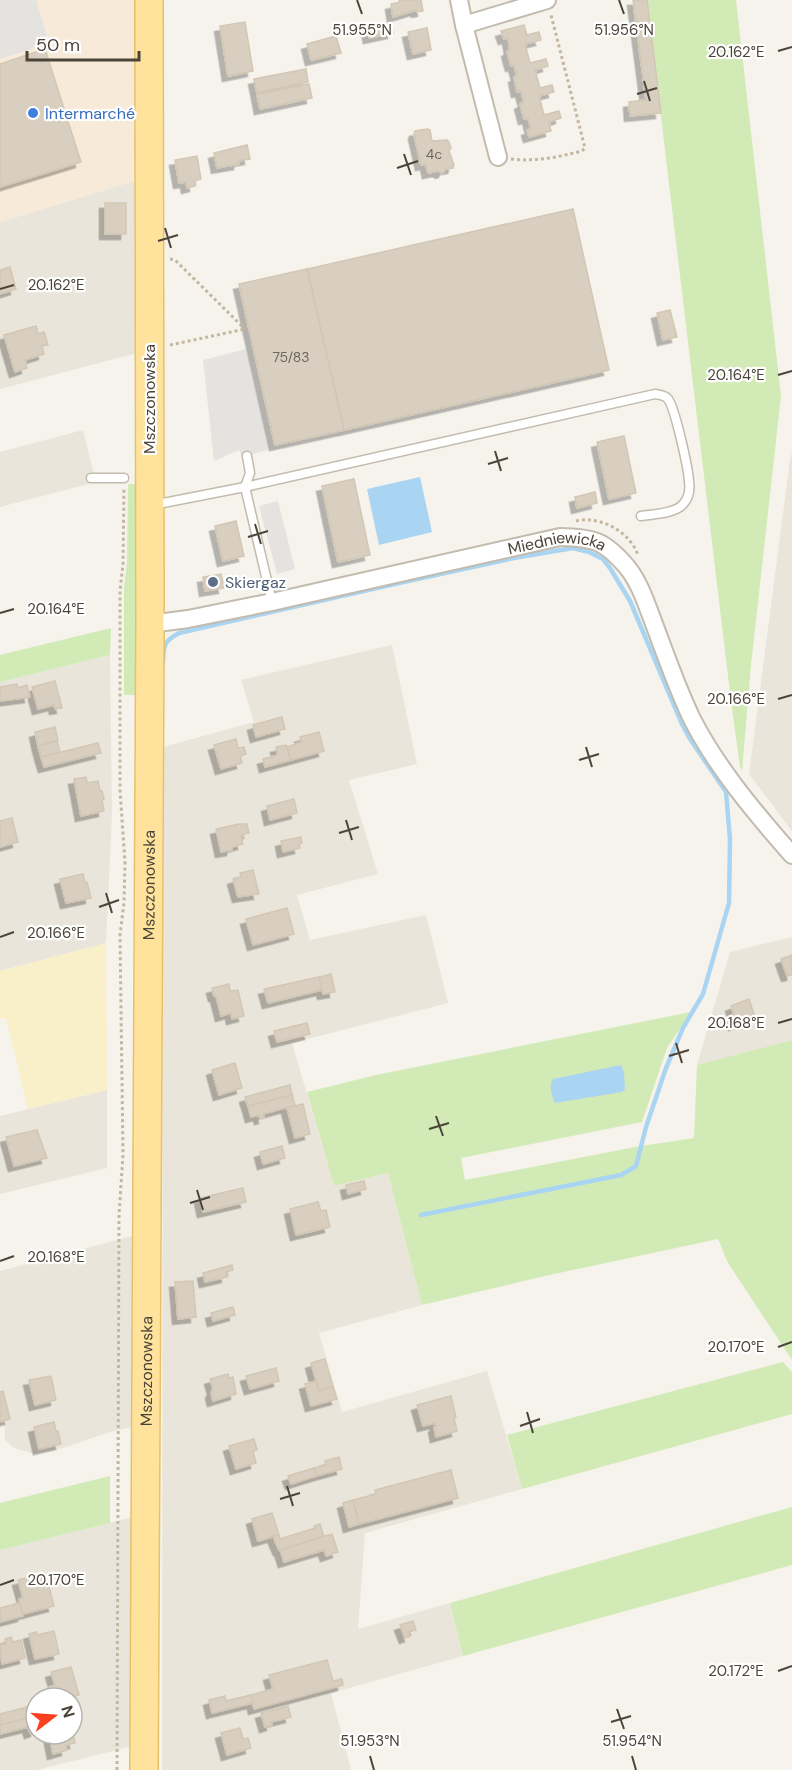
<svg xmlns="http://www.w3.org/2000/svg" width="792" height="1770" viewBox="0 0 792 1770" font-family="'DM Sans',sans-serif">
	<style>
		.residential { fill: #eae5da; fill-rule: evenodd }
		.commercial { fill: #f7ead8 }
		.green { fill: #d2eab5 }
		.sand { fill: #f9efc9 }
		.parking { fill: #e5e3e0 }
		.water { fill: #a9d4f2 }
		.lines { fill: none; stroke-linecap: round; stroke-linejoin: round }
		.stream { stroke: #a9d4f2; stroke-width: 4.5 }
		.building { fill: #d8cfc1; stroke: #d3c7b4; stroke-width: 1.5; filter: url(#shadow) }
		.service-casing { stroke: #c2bbae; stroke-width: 11 }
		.minor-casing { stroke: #c2bbae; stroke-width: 20 }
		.primary-casing { stroke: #e6c16a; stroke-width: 30 }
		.path { stroke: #c4b79f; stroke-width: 3; stroke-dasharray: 3 3; stroke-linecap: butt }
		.service { stroke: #fff; stroke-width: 8 }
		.minor { stroke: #fff; stroke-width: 16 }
		.primary { stroke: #ffe39c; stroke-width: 27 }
		.ticks { fill: none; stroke: #4b4439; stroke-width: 2 }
		.shop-dot { fill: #3f7fe0; stroke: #fff; stroke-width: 2 }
		.service-dot { fill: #5c6f8a; stroke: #fff; stroke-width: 2 }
		.labels { text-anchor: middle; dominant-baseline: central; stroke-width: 4.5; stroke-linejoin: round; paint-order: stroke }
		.number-label { font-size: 14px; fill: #6e675b }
		.shop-label { font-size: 16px; fill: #366cbe; stroke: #fff; text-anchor: start }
		.street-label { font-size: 16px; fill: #4b4439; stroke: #fff }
		.service-label { font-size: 16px; fill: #4e5e75; stroke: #fff; text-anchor: start }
		.ticks-label { font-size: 15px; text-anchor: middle; fill: #4b4439; stroke: #fff; stroke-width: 4.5; stroke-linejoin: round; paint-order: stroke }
	</style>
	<defs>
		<filter id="shadow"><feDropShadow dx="-5.5" dy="5.5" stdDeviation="0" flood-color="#0004"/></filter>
	</defs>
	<rect width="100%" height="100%" fill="#f6f3ec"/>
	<g class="residential">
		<polygon points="144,178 137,353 0,389 0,222"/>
		<polygon points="83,430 96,482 0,507 0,452"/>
		<polygon points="791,452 792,459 792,831 749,774"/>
		<polygon points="392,645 417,764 349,780 378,874 297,895 310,940 426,915 448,1003 292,1043 334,1186 388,1173 422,1305 319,1333 342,1412 487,1371 522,1489 365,1533 358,1629 450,1603 463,1656 331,1693 351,1770 162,1770 163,747 254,722 241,680"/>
		<polygon points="110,655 112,814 106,943 0,971 0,682"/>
		<polygon points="792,937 792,1040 697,1065 730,952"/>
		<polygon points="107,1090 107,1168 0,1194 0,1116"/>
		<polygon points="132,1236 132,1427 110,1432 63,1448 35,1454 20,1450 11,1446 5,1439 4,1424 0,1425 0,1271"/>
		<path d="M133,1517V1746L37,1770H0V1550ZM36,1698H72V1734H36Z"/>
	</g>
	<polygon class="commercial" points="0,0 134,0 144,178 0,222"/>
	<g class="green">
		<polygon points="647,0 736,0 781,396 751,665 742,771 740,767 731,701"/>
		<polygon points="128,484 141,484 139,691 136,695 124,695 124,588 127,563"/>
		<polygon points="111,628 110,655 0,682 0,655"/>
		<polygon points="691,1012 667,1048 642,1122 461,1158 465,1180 635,1147 694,1138 697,1065 792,1040 792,1360 728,1263 718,1239 545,1276 422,1305 388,1173 334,1186 307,1092 376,1075"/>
		<polygon points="783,1362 792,1372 792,1414 522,1489 507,1435"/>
		<polygon points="110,1476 110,1523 0,1550 0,1503"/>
		<polygon points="792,1507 792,1565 463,1656 450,1603"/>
	</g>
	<polygon class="sand" points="106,943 107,1090 28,1109 6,1018 0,1019 0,971"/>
	<g class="parking">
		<polygon points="0,0 36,0 49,43 0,59"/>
		<polygon points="246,349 268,450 242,457 239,450 214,461 203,360"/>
		<polygon points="278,501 295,569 277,574 259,506"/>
	</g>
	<g class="water">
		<polygon points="420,477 432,532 379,545 367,489"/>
		<path d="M621,1065L624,1073L625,1089L622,1092L555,1103C552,1095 548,1087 553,1079Z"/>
	</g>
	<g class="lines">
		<path class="stream" d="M163,662C164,645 163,642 179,633L399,583L514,558L573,548L589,552L603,559L610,568L630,601L682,724L690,739L726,792L730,839L729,903L703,994L683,1028L666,1068L646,1127L636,1166L621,1175L421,1215"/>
	</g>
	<g class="building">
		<polygon points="399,0 421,0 423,11 417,12 416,10 393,17 391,4 400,2"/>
		<polygon points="633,0 647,0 661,113 630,116 629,102 646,100"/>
		<polygon points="245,22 253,71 228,76 220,26"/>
		<polygon points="391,24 393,33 369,38 367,29"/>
		<polygon points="524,25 527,35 539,32 541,40 525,44 530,63 546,59 548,66 535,70 540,88 552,85 554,92 539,96 544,115 559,111 561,118 549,122 551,131 529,137 527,130 531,129 528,118 524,119 520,104 524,102 521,91 517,92 514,77 517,76 514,65 511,66 507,51 510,50 508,38 504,39 501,31"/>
		<polygon points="427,28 431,50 413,54 408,32"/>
		<polygon points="336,36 341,53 311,60 307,44"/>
		<polygon points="45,49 81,162 0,187 0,64"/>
		<polygon points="306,69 308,82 257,93 254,79"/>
		<polygon points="309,84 312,98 260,109 257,94"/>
		<polygon points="427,129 430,130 432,141 447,140 449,142 451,148 449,151 454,165 453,168 445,169 444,172 441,173 438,171 428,173 426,164 421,165 414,134 415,131"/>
		<polygon points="247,145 250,159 239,161 239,164 217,168 214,153"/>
		<polygon points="197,156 201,179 194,181 195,186 187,188 186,182 179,183 175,160"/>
		<rect x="105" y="203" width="21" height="31"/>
		<polygon points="573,209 609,370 344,430 307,269"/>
		<polygon points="10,267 16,289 0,294 0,270"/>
		<polygon points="307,269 344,430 275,445 239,284"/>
		<polygon points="670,310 677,337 663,340 657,313"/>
		<polygon points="36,326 38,334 44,332 48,345 42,346 44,354 25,360 27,368 15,372 4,335"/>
		<polygon points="624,436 636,493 609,499 597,442"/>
		<polygon points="354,479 370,555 338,562 322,486"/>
		<polygon points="595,492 597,503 577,508 575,497"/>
		<polygon points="236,521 244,556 223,561 215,526"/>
		<polygon points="221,574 224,588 205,591 203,577"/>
		<polygon points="55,681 62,708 55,709 54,705 38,709 32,687"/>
		<polygon points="17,684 18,688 27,685 30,697 0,701 0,687"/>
		<polygon points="282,717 285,729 256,737 253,725"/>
		<polygon points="55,727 58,741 38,746 35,732"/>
		<polygon points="319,732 324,751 291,760 287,747 302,742 300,737"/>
		<polygon points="236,739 238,748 244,747 246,754 240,756 242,763 221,769 214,745"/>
		<polygon points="57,741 60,752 41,757 38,746"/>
		<polygon points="98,743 101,753 44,767 41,757"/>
		<polygon points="286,745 291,760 265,767 263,759 278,755 276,747"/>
		<polygon points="86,777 87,783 98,781 100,791 102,791 104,799 102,800 104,811 81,816 74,779"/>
		<polygon points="294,799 297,813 270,820 267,806"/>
		<polygon points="12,818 18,842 0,847 0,821"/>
		<polygon points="239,824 247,824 249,833 241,835 243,844 232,847 232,850 221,852 216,829"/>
		<polygon points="301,837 302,843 299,844 300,848 283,852 281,841"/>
		<polygon points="253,870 259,894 238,897 233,879 241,877 240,873"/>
		<polygon points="83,874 85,883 87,882 91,898 66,903 60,879"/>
		<polygon points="287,908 294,934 253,945 246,919"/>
		<polygon points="792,955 792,975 787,976 781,959"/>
		<polygon points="331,974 335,992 323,994 319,977"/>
		<polygon points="319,977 322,990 268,1003 264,989"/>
		<polygon points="229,984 230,991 238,990 244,1016 232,1019 231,1013 221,1016 216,996 214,996 212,988"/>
		<polygon points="749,999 756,1020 747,1023 746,1021 734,1025 731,1016 734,1015 731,1006"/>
		<polygon points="307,1023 310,1034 277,1042 274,1031"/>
		<polygon points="235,1063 242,1088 219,1095 212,1070"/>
		<polygon points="290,1085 292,1095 248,1106 245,1097"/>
		<polygon points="292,1095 295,1105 263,1114 264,1118 260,1119 259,1115 251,1117 248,1106"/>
		<polygon points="303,1104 310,1134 295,1138 287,1108"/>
		<polygon points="37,1130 47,1158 14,1166 6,1137"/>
		<polygon points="282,1146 285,1158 263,1164 260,1152"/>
		<polygon points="364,1181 366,1189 348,1194 346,1185"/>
		<polygon points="243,1188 246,1202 203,1212 200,1198"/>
		<polygon points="318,1202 321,1211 326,1210 330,1227 296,1235 290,1209"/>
		<polygon points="232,1265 233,1270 226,1272 227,1277 205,1282 203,1273"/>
		<polygon points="193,1281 196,1317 178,1319 175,1282"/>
		<polygon points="233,1307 235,1315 213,1321 211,1313"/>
		<polygon points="325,1359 333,1387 319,1391 311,1363"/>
		<polygon points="276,1368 279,1381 250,1389 246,1376"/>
		<polygon points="228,1374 229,1378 233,1377 236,1394 213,1401 211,1393 213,1389 210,1379"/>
		<polygon points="51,1376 56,1400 35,1405 29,1380"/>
		<polygon points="316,1381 319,1391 333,1387 337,1399 311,1406 305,1384"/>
		<polygon points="3,1391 10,1419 0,1422 0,1392"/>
		<polygon points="451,1396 456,1417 454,1418 457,1431 436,1437 434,1427 436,1426 435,1423 423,1426 417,1405"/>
		<polygon points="54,1422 56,1431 58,1431 61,1444 39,1449 34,1427"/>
		<polygon points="254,1439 257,1450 253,1451 256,1463 236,1469 229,1446"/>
		<polygon points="339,1457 342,1469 316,1476 314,1468 326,1465 325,1461"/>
		<polygon points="314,1468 316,1476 291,1484 288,1476"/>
		<polygon points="451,1470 458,1498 359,1524 353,1500 376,1494 375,1490"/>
		<polygon points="353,1500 359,1524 349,1527 343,1503"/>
		<polygon points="272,1513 279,1535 258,1541 252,1519"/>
		<polygon points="320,1524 324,1537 279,1550 273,1536 279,1535 280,1539 315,1528 314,1526"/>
		<polygon points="332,1534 338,1552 326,1556 324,1550 284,1562 280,1550"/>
		<polygon points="42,1574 45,1584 48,1583 54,1606 23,1614 19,1599 23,1598 18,1580"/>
		<polygon points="20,1603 23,1616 0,1622 0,1608"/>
		<polygon points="413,1621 416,1630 408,1632 410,1636 405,1638 400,1625"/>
		<polygon points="54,1631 59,1654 35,1659 29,1634 36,1632 37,1635"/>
		<polygon points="11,1637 13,1642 21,1640 25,1658 2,1664 0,1645 6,1644 5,1639"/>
		<polygon points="327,1660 333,1681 342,1679 343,1685 254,1709 251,1695 273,1689 269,1675"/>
		<polygon points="71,1667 79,1695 68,1698 58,1698 57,1694 51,1695 49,1687 55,1685 51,1672"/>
		<polygon points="251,1695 253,1703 212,1713 209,1700 225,1696 226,1701"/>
		<polygon points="31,1706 34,1717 0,1725 0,1714"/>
		<polygon points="288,1706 291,1717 271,1722 272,1725 265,1727 261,1713"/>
		<polygon points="35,1716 36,1731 30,1733 28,1727 0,1734 0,1725"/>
		<polygon points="72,1728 75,1743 66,1745 67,1750 53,1754 49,1734 72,1734"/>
		<polygon points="240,1728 243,1739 248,1738 251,1748 227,1755 221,1733"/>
	</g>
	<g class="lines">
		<g class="service-casing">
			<g id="service">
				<polyline points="247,456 250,473 245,487 272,602"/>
				<polyline points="91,478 124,478"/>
				<path d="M153,505L245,487L655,394C660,395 665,395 668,399C675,408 688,467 689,481C690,488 689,497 684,503C676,514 653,514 641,516"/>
			</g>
		</g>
		<g class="minor-casing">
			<g id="minor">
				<polyline points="459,0 464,25 498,157"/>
				<polyline points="464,25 547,0"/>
				<path id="s1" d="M150,624L188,619L272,602L560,537C594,538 604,540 627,567C641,584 648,609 656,629C667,659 678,690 692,719C717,768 756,814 792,855"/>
			</g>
		</g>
		<g class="primary-casing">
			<g id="primary">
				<path id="s2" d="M144,1770L150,624L149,0"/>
			</g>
		</g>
		<g class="path">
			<path d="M511,159C536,162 558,157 582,151L585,148L551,15"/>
			<polyline points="170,259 175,260 245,329"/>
			<polyline points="170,345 245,329"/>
			<path d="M576,521C600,515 630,532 638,555"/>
			<polyline points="117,1770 119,1215 123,1155 120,935 124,903 125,863 120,790 120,591 123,564 124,487"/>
		</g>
		<use href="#service" class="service"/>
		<use href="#minor" class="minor"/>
		<use href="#primary" class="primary"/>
	</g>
	<path class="ticks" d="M357,0L362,14M619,0L624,14M778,51L792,47M644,81L650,101M637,94L657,88M404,154L411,175M397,168L418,161M165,228L171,248M158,241L178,235M0,289L14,285M778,375L792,371M495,451L501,471M488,464L508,458M255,524L261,544M248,537L268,531M0,613L14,609M778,699L792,695M586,747L592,767M579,760L599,754M346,820L352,840M339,833L359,827M106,893L112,913M99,907L119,900M0,937L14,932M778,1023L792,1019M676,1043L682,1063M669,1056L689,1050M436,1116L443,1136M429,1129L449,1123M197,1190L203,1210M190,1203L210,1197M0,1261L14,1256M778,1347L792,1342M527,1412L533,1433M520,1426L540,1419M287,1486L293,1506M280,1499L300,1493M0,1585L14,1580M778,1671L792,1666M617,1709L624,1729M611,1722L631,1716M370,1756L374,1770M632,1756L636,1770"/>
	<circle class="shop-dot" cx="33" cy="113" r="6"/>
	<circle class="service-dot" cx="213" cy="582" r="6"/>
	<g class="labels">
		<g class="number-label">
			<text x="434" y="154">4c</text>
			<text x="291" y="357">75/83</text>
		</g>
		<g class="shop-label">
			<text x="45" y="113">Intermarché</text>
		</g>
		<g class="street-label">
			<text transform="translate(149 399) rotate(-90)">Mszczonowska</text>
			<text stroke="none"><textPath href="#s1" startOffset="416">Miedniewicka</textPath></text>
			<text stroke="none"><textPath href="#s2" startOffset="885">Mszczonowska</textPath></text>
			<text stroke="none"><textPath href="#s2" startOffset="399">Mszczonowska</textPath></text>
		</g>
		<g class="service-label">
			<text x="225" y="582">Skiergaz</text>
		</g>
	</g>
	<g class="ticks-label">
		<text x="362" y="35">51.955°N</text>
		<text x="624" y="35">51.956°N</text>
		<text x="736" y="57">20.162°E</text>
		<text x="56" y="290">20.162°E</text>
		<text x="736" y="380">20.164°E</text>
		<text x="56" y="614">20.164°E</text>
		<text x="736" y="704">20.166°E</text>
		<text x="56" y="938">20.166°E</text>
		<text x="736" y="1028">20.168°E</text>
		<text x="56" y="1262">20.168°E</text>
		<text x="736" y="1352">20.170°E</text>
		<text x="56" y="1585">20.170°E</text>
		<text x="736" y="1676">20.172°E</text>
		<text x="370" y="1746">51.953°N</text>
		<text x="632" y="1746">51.954°N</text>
	</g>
	<g transform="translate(54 1716) rotate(73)"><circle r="28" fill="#ffffff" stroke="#b7b4b0" stroke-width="1.5"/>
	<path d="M0-4.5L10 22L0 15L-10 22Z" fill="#fc3f1d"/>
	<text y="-9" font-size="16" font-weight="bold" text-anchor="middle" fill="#4b4439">N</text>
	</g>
	<path d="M27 51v9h112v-9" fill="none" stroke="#4b4439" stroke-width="3"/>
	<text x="36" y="51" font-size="18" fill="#4b4439" stroke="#ffffff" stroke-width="4.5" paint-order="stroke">50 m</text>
</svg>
